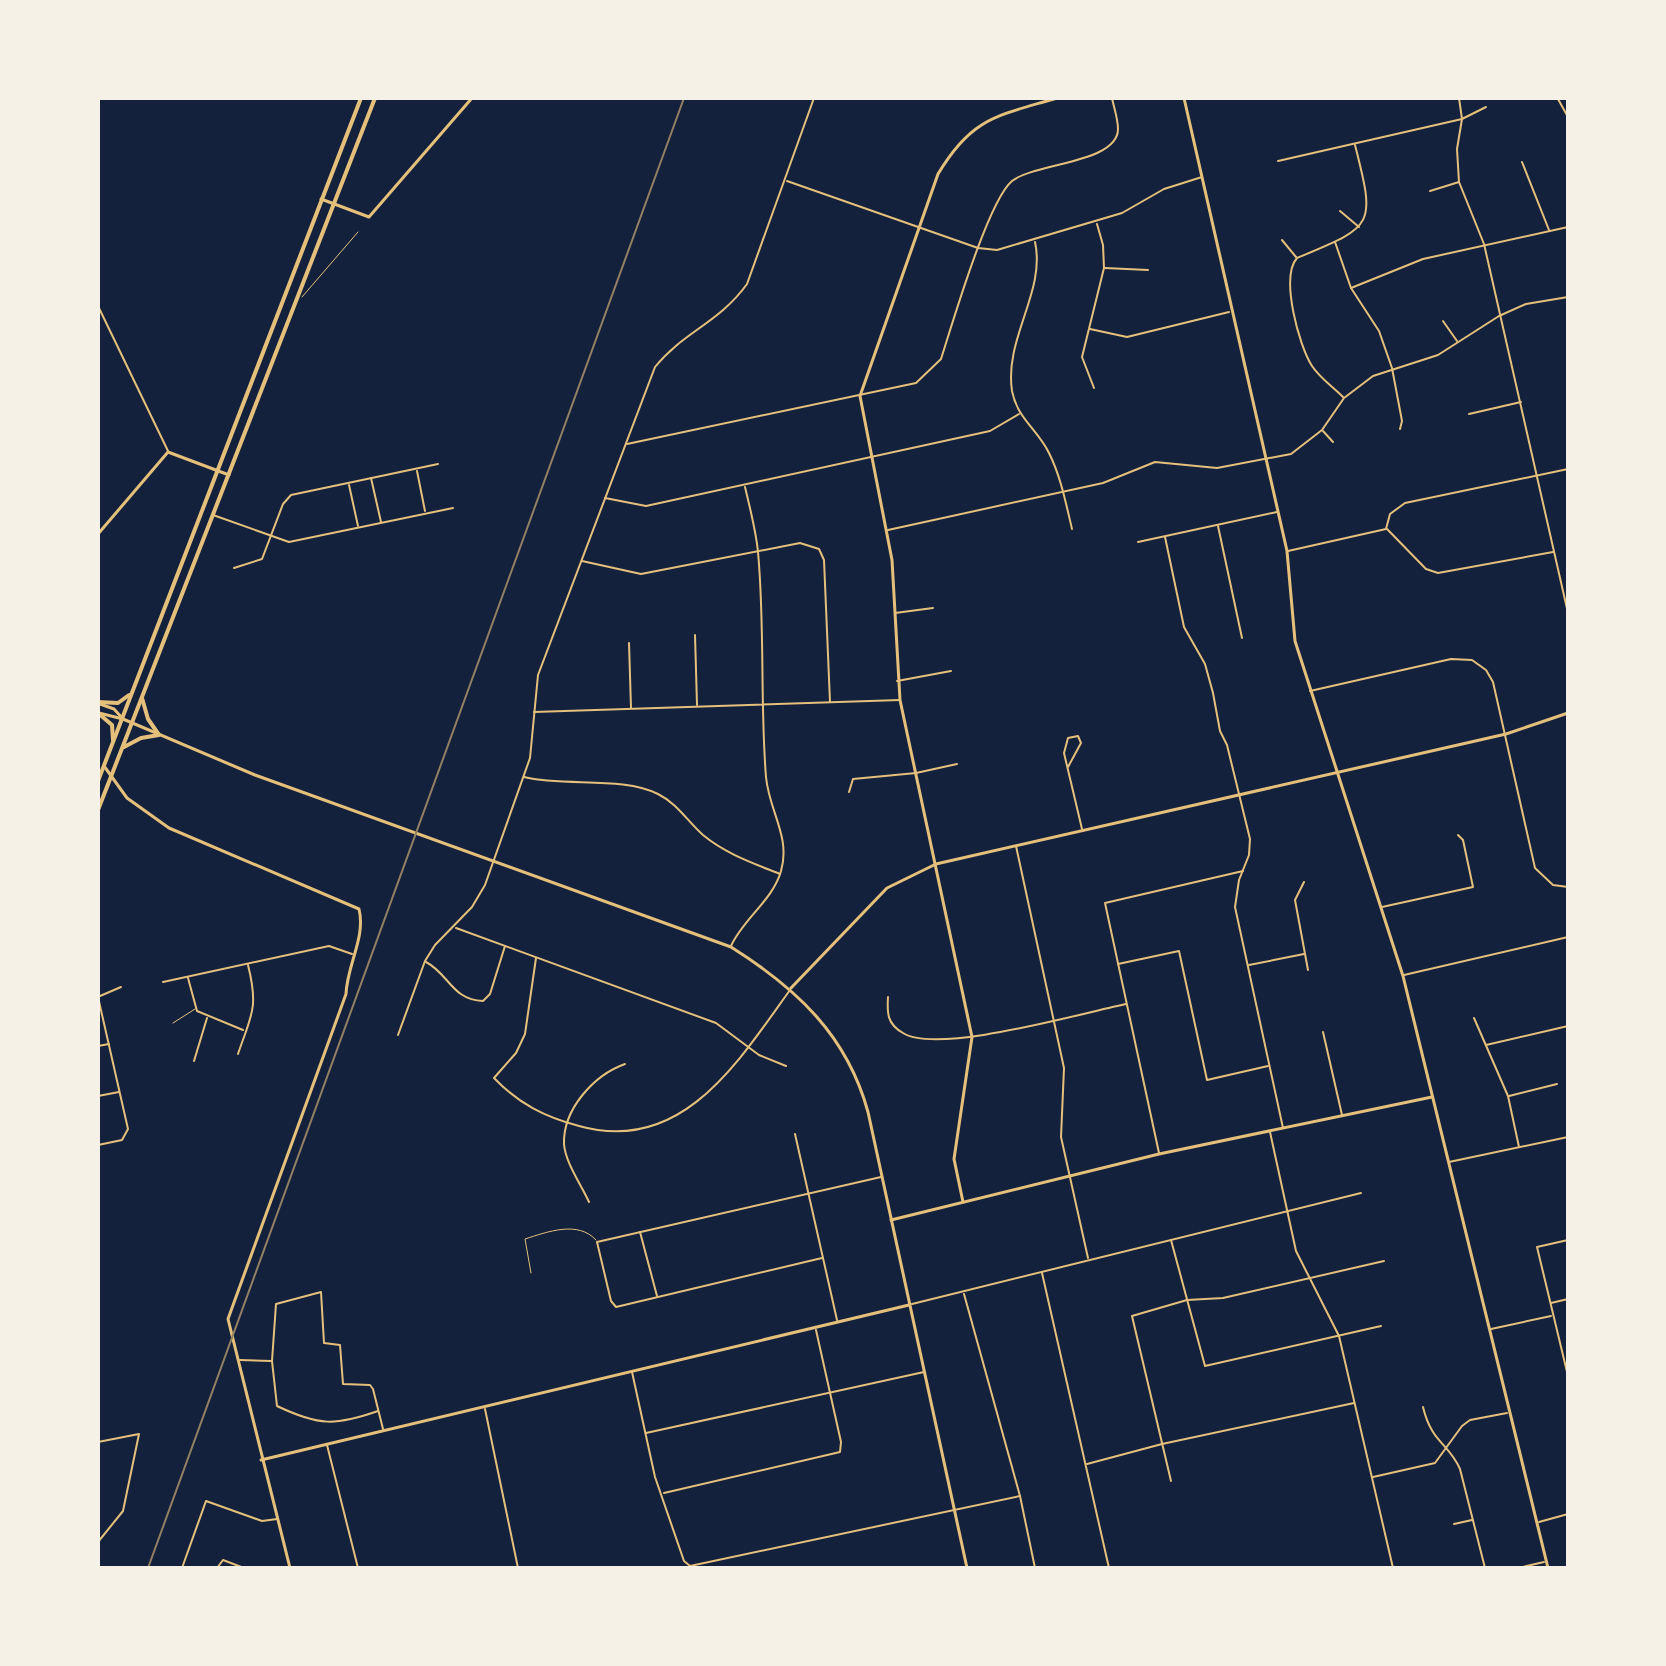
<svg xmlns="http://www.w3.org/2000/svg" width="1666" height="1666" viewBox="0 0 1666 1666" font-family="Lato,sans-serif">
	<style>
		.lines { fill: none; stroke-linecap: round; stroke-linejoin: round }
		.service { stroke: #e5c07b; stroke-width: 1 }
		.minor { stroke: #e5c07b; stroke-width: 2 }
		.tertiary { stroke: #e5c07b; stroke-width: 3 }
		.secondary { stroke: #e5c07b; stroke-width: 3 }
		.trunk { stroke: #e5c07b; stroke-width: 4 }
		.rail { stroke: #918062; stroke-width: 2 }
	</style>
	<rect width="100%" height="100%" fill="#14213d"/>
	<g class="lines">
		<g class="service">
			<polyline points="302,297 358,232"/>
			<polyline points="173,1023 195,1009"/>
			<path d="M531,1273L525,1239C547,1232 578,1220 596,1240"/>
		</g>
		<g class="minor">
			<polyline points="1459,98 1462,119 1457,149 1459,182 1484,244 1568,613"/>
			<polyline points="1558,99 1568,117"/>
			<polyline points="1278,161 1462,119 1486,107"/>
			<polyline points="1522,162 1549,230"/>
			<polyline points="787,181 978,248 997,250 1122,213 1164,189 1202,177"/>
			<polyline points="1430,191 1459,182"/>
			<polyline points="1340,211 1359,227"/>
			<polyline points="1282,240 1296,257"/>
			<path d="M1035,242C1046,292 1004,338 1012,391C1017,418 1038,430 1049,453C1061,477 1066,504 1072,529"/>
			<polyline points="1335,242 1351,288 1379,331 1392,368 1402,421 1400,429"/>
			<polyline points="1105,268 1148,270"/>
			<polyline points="1351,288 1423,259 1568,227"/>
			<polyline points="98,306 168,451"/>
			<polyline points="1443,321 1457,341"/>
			<polyline points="1090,329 1127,337 1229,312"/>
			<polyline points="1094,388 1082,357 1104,268 1103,245 1097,224"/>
			<path d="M1343,397C1333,387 1320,378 1312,366C1299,346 1280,277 1297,258C1374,226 1376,227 1355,145"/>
			<polyline points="1469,414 1521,402"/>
			<polyline points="1323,431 1333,442"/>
			<path d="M627,444L916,383L941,359C952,325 988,201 1012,181C1035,163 1118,163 1118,129C1118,119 1114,108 1112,98"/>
			<polyline points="417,471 425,511"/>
			<polyline points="371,478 381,522"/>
			<polyline points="349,485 358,526"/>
			<polyline points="605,498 646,506 990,431 1019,414"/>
			<polyline points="213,515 289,542 453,508"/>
			<polyline points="1218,526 1242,638"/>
			<polyline points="1387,529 1426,569 1438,573 1553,552"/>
			<polyline points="888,530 1103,483 1155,462 1217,468 1291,454 1322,430 1344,398 1373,376 1438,355 1499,316 1526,304 1568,297"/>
			<polyline points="1165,537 1184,627 1205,664 1213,693 1220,731 1227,745 1250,839 1249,855 1239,880 1235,907 1283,1128"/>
			<polyline points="1138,542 1277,512"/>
			<polyline points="1288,551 1386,529 1390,514 1405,503 1568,469"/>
			<polyline points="582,561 641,574 800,543 819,549 824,560 830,702"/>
			<polyline points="234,568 262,559 283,504 291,495 438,464"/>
			<polyline points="895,613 933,608"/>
			<polyline points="695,635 697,705"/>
			<polyline points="629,643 631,708"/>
			<polyline points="897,681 951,671"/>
			<polyline points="1310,691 1451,659 1472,660 1486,670 1493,682 1535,868 1553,885 1568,887"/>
			<polyline points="534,712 900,700"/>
			<polyline points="1068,767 1081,743 1078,736 1068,738 1064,753 1082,829"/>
			<path d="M524,777C565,787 623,776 658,794C678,804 687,821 703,835C726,854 753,863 780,874"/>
			<polyline points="849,792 853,779 916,773 957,764"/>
			<polyline points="1016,846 1064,1068 1061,1137 1088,1258"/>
			<polyline points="1304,882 1295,900 1308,970"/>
			<polyline points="1382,907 1473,887 1463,840 1458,835"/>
			<polyline points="456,928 716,1023 759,1055 786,1066"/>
			<path d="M731,946C743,919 773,900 781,871C791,837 769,811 766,777C760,703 765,627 758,552C756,531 750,508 745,487"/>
			<path d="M536,958L525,1034L516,1053L494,1078C519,1104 545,1117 579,1126C682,1155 738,1062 790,990"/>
			<path d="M426,962C449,974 452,1000 483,1001L490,994L505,946"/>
			<polyline points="1118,964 1179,951 1207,1080 1268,1066"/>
			<polyline points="1249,965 1304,954"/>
			<polyline points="1404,975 1568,937"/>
			<polyline points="188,978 197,1011 243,1030"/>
			<polyline points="163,982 329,946 352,954"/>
			<polyline points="100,996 121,987"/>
			<polyline points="98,997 128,1129 122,1140 98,1145"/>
			<path d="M888,997C887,1013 887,1024 903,1033C937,1055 1082,1013 1126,1004"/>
			<polyline points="1474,1018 1508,1096 1519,1147"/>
			<polyline points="1323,1032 1342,1115"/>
			<path d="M398,1035L425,961L435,945L472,907L485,885L530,758L538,675L655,367C683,332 719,323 747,284L814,98"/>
			<polyline points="1486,1045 1568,1026"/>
			<polyline points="98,1046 109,1044"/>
			<path d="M238,1054C251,1015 259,1009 248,965"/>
			<polyline points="194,1061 207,1018"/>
			<polyline points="98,1096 119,1092"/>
			<polyline points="1509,1096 1557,1084"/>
			<polyline points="1270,1132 1296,1251 1339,1336 1393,1568"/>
			<polyline points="795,1134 837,1320"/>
			<polyline points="1159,1153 1105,903 1243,871"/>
			<polyline points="1449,1162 1568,1137"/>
			<path d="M589,1202C582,1186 565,1162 564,1144C563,1109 594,1075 625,1064"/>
			<polyline points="640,1232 657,1296"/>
			<polyline points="1171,1240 1205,1366 1381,1326"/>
			<polyline points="1568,1240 1537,1247 1568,1376"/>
			<polyline points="98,1258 98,1288"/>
			<polyline points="822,1258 616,1307 611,1301 597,1242 881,1177"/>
			<polyline points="1042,1273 1109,1568"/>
			<polyline points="964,1294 1020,1496 1035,1568"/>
			<polyline points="1551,1303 1568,1299"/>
			<polyline points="912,1304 1361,1193"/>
			<polyline points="1491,1329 1551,1316"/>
			<polyline points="240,1360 271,1361"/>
			<polyline points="632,1372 655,1477 684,1561 690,1566 1020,1496"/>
			<path d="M1423,1407C1432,1444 1448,1442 1460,1469L1485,1568"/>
			<polyline points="485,1409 518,1568"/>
			<path d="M378,1411C335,1426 319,1426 277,1406L272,1361L276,1304L321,1292L324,1343L340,1345L343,1384L370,1385L373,1389L383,1429"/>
			<polyline points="646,1433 924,1372"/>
			<polyline points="98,1442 139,1434 123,1511 98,1542"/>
			<polyline points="327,1445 358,1568"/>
			<polyline points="1087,1464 1162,1444 1354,1403"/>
			<polyline points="1373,1477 1435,1463 1462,1426 1470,1420 1507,1413"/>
			<polyline points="1171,1481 1132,1316 1187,1300 1223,1298 1384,1261"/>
			<polyline points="664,1493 840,1452 841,1442 816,1330"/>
			<polyline points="1539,1522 1568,1514"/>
			<polyline points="1454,1524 1472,1520"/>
			<polyline points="182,1568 206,1501 262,1521 277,1519"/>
			<polyline points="217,1568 223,1560 244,1568"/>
			<polyline points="1518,1568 1544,1562"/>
		</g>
		<g class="tertiary">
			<polyline points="1184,98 1287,551 1295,641 1403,976 1548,1568"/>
			<polyline points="321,199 369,217 472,98"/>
			<polyline points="98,534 168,452 229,475"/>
			<polyline points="100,704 114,709 123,719"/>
			<polyline points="99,713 123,719"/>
			<path d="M104,766L127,798L169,828L359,909C366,937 347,965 346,994L228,1319L290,1568"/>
			<path d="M963,1202L954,1159L972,1037L900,700L892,560L860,396L938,174C972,117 997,116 1057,98"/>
			<polyline points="891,1220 1159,1154 1432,1097"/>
			<polyline points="261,1460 909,1305"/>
		</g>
		<g class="secondary">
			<path d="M123,719L255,775L731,947C796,988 847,1035 868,1112L967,1568"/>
			<polyline points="791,988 887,888 936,864 1506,734 1568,713"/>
		</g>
		<g class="trunk">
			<polyline points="98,702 118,703 129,695"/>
			<polyline points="98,713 112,725 113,740"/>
			<polyline points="124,747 141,738 159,735 148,719 142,698"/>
			<polyline points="98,781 361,98"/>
			<polyline points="98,810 375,98"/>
		</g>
		<polyline class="rail" points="148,1568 684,98"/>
	</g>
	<rect width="1666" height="1666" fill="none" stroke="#f6f1e7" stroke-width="200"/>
</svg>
